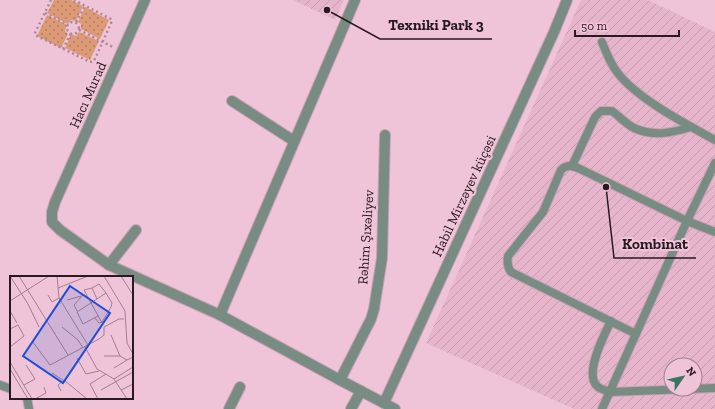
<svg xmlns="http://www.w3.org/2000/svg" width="715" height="409" viewBox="0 0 715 409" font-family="'Zilla Slab',serif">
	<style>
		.industrial { fill: url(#industrial-furrows); fill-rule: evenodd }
		.grass { fill: url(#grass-dots) }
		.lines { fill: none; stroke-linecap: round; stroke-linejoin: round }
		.service-casing { stroke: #c8a2b3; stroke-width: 10 }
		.minor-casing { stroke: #c8a2b3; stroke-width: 12 }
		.path { stroke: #aa8897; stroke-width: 2.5; stroke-dasharray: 2 3; stroke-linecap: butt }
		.service { stroke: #798c84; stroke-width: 8 }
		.minor { stroke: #798c84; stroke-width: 10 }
		.labels { text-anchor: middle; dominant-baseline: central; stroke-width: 4; stroke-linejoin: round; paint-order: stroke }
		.street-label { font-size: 14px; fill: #291921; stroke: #f0c4d8 }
		.inset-road { fill: none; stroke: #a0808f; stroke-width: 1 }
		.view { fill: #1d4ed8; fill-opacity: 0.15; stroke: #1d4ed8; stroke-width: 2 }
		.inset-edge { fill: none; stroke: #291921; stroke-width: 2 }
		.leader { fill: none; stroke: #291921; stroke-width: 1.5 }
		.callout-dot { fill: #291921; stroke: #f0c4d8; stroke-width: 1.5 }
		.callout-label { font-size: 15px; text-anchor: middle; font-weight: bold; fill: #291921; stroke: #f0c4d8; stroke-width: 4; stroke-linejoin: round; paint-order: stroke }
	</style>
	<defs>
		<pattern id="industrial-furrows" width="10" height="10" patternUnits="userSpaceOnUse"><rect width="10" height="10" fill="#e6b5cc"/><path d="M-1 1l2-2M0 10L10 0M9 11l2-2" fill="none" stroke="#c59baf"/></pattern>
		<pattern id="grass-dots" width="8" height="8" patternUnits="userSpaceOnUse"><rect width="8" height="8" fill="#dd9a76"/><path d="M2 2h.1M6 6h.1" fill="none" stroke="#b37d60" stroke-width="1.8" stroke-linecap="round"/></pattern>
	</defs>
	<rect width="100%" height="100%" fill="#f0c4d8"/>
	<g class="industrial">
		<polygon points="293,0 344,0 335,20"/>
		<path d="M581,0H648L715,32V409H574L426,343ZM671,365H695V389H671Z"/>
	</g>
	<g class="grass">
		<polygon points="54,0 71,0 83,6 76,21 71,20 68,24 47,13"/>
		<polygon points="85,7 109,20 100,39 81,29 81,24 78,22"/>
		<polygon points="47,15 67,25 65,31 68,34 61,48 37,36"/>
		<polygon points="79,32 99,41 90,60 65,48 71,34 76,36"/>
	</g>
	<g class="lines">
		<g class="service-casing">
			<g id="service">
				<path d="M602,42C606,52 610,63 617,72C636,98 686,124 715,140"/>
				<path d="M572,166L595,117L601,111H612C619,116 626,124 634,128C654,137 671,133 691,127"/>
				<path d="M611,321C604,335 583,375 598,387C601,389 607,391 610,392L715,388"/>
				<path d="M636,334L511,272C507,267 507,262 508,256L543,212L561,170C566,165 571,165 578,168L687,221L715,232"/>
				<polyline points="0,385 11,389"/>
				<polyline points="27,398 29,409"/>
				<polyline points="602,409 687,221 715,163"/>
			</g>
		</g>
		<g class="minor-casing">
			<g id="minor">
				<polyline points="145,0 55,202 52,212 52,222 60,230 109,265 220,315 340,380 395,409"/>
				<polyline points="232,101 294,141"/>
				<polyline points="109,265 136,230"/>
				<polyline points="220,315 355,0"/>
				<polyline points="340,380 371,319 374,309 382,258 385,135"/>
				<polyline points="384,403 554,32 567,0"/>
				<polyline points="229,409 240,387"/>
				<polyline points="351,409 361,391"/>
			</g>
		</g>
		<g class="path">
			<polyline points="51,0 35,33 35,35 90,62 94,61 112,21 111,19 74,0"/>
			<polyline points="45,13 68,25"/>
			<circle cx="73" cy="28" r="6"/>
			<polyline points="76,22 85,6"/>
			<polyline points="79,30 113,47"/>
			<polyline points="63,49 71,33"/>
		</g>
		<use href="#service" class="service"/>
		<use href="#minor" class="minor"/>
	</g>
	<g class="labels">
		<g class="street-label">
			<text transform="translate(88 95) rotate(-66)">Hacı Murad</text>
			<text transform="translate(464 196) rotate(-65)">Habil Mirzəyev küçəsi</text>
			<text transform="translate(366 237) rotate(-86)">Rəhim Şıxəliyev</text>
		</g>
	</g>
	<g transform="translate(10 276)">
		<rect width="123" height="123" fill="#f0c4d8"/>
		<path class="inset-road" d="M0,0L18,28L29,51M9,0L58,79M47,0L49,22L78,69M94,0L115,35L117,67L123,78M111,0L123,19M48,12L78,0M82,12L89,8L96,17M38,19L42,26L49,22M87,23L82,12L74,14L92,47M57,24L75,19M0,25L39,0M0,35L7,47M67,35L64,29L71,21M85,42L89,47L92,46L101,31L102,27L96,17L67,36L73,48L88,40M52,51L68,64L73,72M0,53L8,49L14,60L0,71M101,59L110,80M22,65L40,89L89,63L94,59V51L109,43H114M75,71L87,93L104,103L117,123M94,80H110L117,84L123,81M67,82L76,98L89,95M0,86L22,123M104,92L117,84M0,93L18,123M42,97L53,104M104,103L123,91M14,109L25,103L16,89M91,114L123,96M111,114L123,108M51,115L48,109L54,104L77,123M25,123L36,117L34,111M88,123L80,108L96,98"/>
		<path class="view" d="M60,10L100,37L53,107L13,80Z"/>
		<rect width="123" height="123" class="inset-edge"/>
	</g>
	<path class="leader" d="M327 10L380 39H492M606 187L614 258H696"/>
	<g class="callout-dot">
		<circle cx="327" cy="10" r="4"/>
		<circle cx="606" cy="187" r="4"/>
	</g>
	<g class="callout-label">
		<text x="436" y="30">Texniki Park 3</text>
		<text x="655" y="249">Kombinat</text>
	</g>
	<g transform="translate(683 377) rotate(56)"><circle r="19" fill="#f0c4d8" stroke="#a0808f"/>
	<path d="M0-3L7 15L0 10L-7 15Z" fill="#3a7762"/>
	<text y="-6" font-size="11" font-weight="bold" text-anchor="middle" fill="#291921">N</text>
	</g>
	<path d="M575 30v6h104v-6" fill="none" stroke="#291921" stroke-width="2"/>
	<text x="581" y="30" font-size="12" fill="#291921" stroke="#f0c4d8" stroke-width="3" paint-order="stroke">50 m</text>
</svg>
